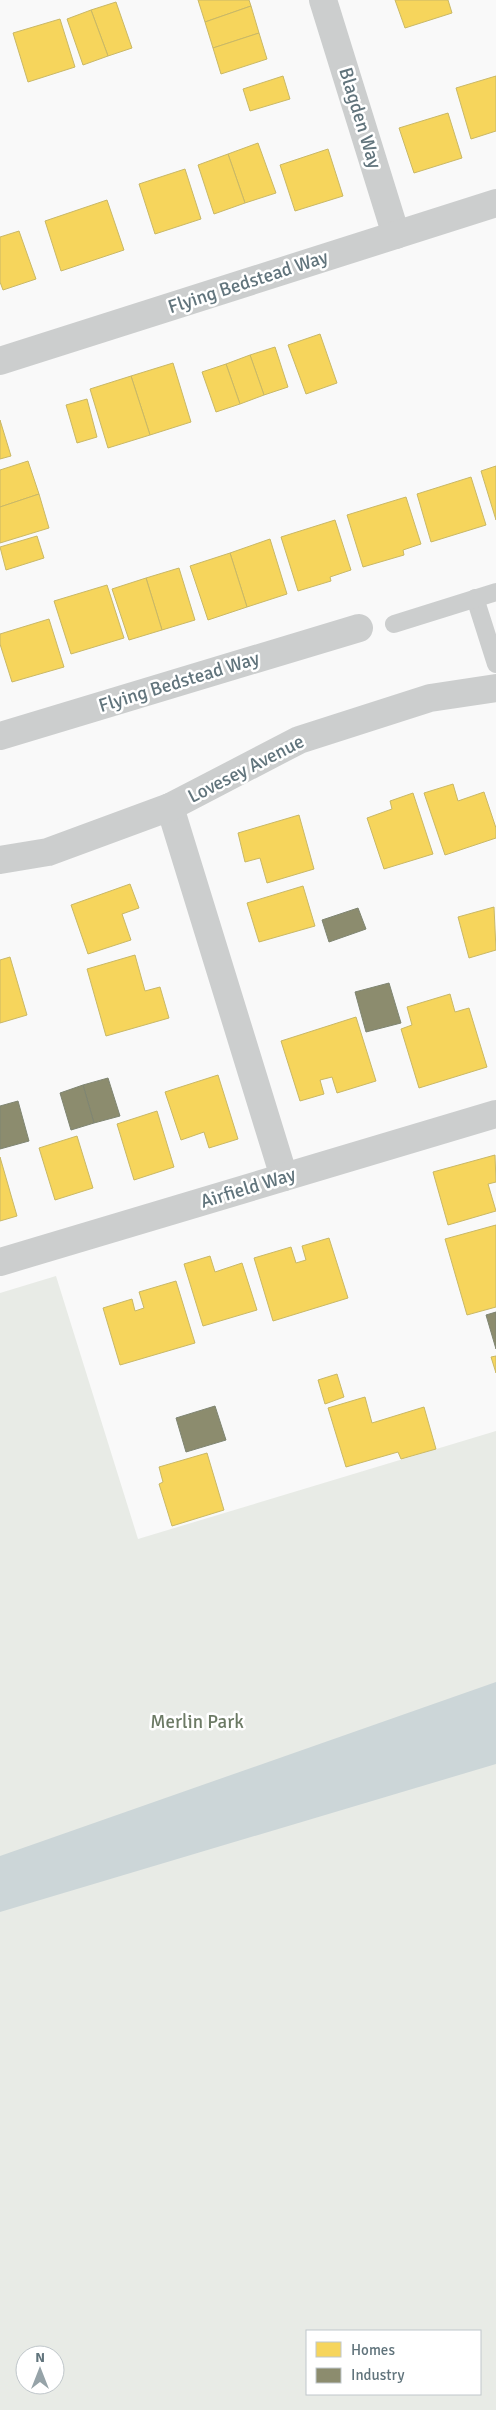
<svg xmlns="http://www.w3.org/2000/svg" width="496" height="2410" viewBox="0 0 496 2410" font-family="Signika,sans-serif">
	<style>
		.green { fill: #e8ebe6; fill-rule: evenodd }
		.water { fill: #ccd6d8 }
		.homes { fill: #f6d55c; stroke: #c9b866 }
		.industry { fill: #8c8c6e; stroke: #7f8572 }
		.lines { fill: none; stroke-linecap: round; stroke-linejoin: round }
		.lane { stroke: #cccece; stroke-width: 18 }
		.street { stroke: #cccece; stroke-width: 28 }
		.labels { text-anchor: middle; dominant-baseline: central; stroke-width: 5; stroke-linejoin: round; paint-order: stroke }
		.street-label { font-size: 19px; fill: #61747c; stroke: #fff }
		.park-label { font-size: 19px; fill: #6c7a65; stroke: #fff }
	</style>
	<rect width="100%" height="100%" fill="#f9f9f9"/>
	<path class="green" d="M56,1276L138,1539L496,1431V2410H0V1293ZM307,2331H480V2394H307ZM25,2355H55V2385H25Z"/>
	<polygon class="water" points="496,1682 496,1764 0,1912 0,1856"/>
	<g class="homes">
		<polygon points="198,0 249,0 251,6 205,22"/>
		<polygon points="395,0 448,0 452,13 405,28"/>
		<polygon points="116,2 132,48 108,56 91,10"/>
		<polygon points="251,6 259,33 213,48 205,22"/>
		<polygon points="91,10 108,56 83,65 67,19"/>
		<polygon points="60,19 75,67 28,82 13,33"/>
		<polygon points="259,33 267,59 221,74 213,48"/>
		<polygon points="283,76 290,99 250,111 243,89"/>
		<polygon points="496,76 496,131 471,139 456,88"/>
		<polygon points="448,113 462,158 414,173 399,128"/>
		<polygon points="258,143 276,193 245,203 228,154"/>
		<polygon points="328,149 343,196 295,211 280,165"/>
		<polygon points="228,154 245,203 214,214 198,165"/>
		<polygon points="185,169 201,219 155,234 139,184"/>
		<polygon points="107,200 124,250 61,271 45,221"/>
		<polygon points="19,231 36,279 3,290 0,282 0,237"/>
		<polygon points="320,334 337,383 306,394 288,345"/>
		<polygon points="275,347 288,387 264,395 250,355"/>
		<polygon points="250,355 264,395 240,404 226,364"/>
		<polygon points="173,363 191,422 150,435 131,376"/>
		<polygon points="226,364 240,404 216,412 202,372"/>
		<polygon points="131,376 150,435 108,448 90,389"/>
		<polygon points="87,399 97,437 77,443 66,405"/>
		<polygon points="0,420 11,456 0,459"/>
		<polygon points="28,461 39,494 0,507 0,470"/>
		<polygon points="496,466 496,520 481,471"/>
		<polygon points="471,477 486,525 431,542 417,494"/>
		<polygon points="39,494 49,528 0,543 0,507"/>
		<polygon points="406,497 421,544 403,550 404,555 363,567 347,515"/>
		<polygon points="335,520 351,570 330,577 331,581 298,591 281,537"/>
		<polygon points="37,536 44,558 6,570 0,547"/>
		<polygon points="270,539 287,594 247,607 230,553"/>
		<polygon points="230,553 247,607 208,620 190,566"/>
		<polygon points="179,568 195,620 162,630 146,578"/>
		<polygon points="146,578 162,630 129,640 112,589"/>
		<polygon points="107,585 124,638 71,654 54,601"/>
		<polygon points="49,619 64,667 12,682 0,644 0,634"/>
		<polygon points="453,784 458,801 484,792 496,828 496,838 445,855 424,793"/>
		<polygon points="413,793 433,854 384,869 367,818 392,809 390,801"/>
		<polygon points="299,815 314,869 267,883 260,858 245,862 238,833"/>
		<polygon points="130,884 139,908 122,914 131,940 88,954 71,905"/>
		<polygon points="303,886 315,926 259,942 247,903"/>
		<polygon points="494,907 496,950 469,958 458,917"/>
		<polygon points="135,955 145,991 160,987 169,1018 106,1036 87,969"/>
		<polygon points="10,957 27,1015 0,1023 0,960"/>
		<polygon points="450,994 455,1012 469,1008 487,1067 419,1088 401,1029 412,1025 407,1007"/>
		<polygon points="356,1017 376,1081 337,1093 332,1077 320,1080 324,1094 300,1101 281,1041"/>
		<polygon points="218,1075 238,1139 209,1148 204,1132 181,1140 165,1092"/>
		<polygon points="157,1111 174,1167 134,1180 117,1124"/>
		<polygon points="77,1136 93,1188 55,1200 39,1148"/>
		<polygon points="495,1155 496,1182 488,1184 496,1211 448,1225 433,1172"/>
		<polygon points="0,1157 17,1216 0,1221"/>
		<polygon points="496,1225 496,1307 467,1315 445,1239"/>
		<polygon points="329,1238 348,1298 273,1321 254,1258 291,1247 296,1263 306,1260 302,1246"/>
		<polygon points="210,1256 215,1272 242,1263 257,1310 203,1326 184,1264"/>
		<polygon points="176,1281 195,1343 120,1365 103,1308 132,1299 135,1311 144,1308 139,1292"/>
		<polygon points="496,1356 496,1373 491,1357"/>
		<polygon points="337,1374 344,1397 325,1404 318,1380"/>
		<polygon points="365,1397 372,1423 424,1407 436,1449 401,1459 398,1452 346,1467 328,1408"/>
		<polygon points="207,1453 224,1510 172,1526 159,1484 163,1482 159,1467"/>
	</g>
	<g class="industry">
		<polygon points="358,908 366,929 329,942 322,920"/>
		<polygon points="389,983 401,1023 366,1032 355,992"/>
		<polygon points="108,1078 120,1116 94,1123 83,1085"/>
		<polygon points="83,1085 94,1123 71,1130 60,1093"/>
		<polygon points="18,1101 29,1141 0,1149 0,1106"/>
		<polygon points="496,1312 496,1349 486,1315"/>
		<polygon points="215,1406 226,1440 186,1452 176,1418"/>
	</g>
	<g class="lines">
		<g class="lane">
			<polyline points="475,598 496,664"/>
			<polyline points="394,624 496,592"/>
		</g>
		<g class="street">
			<polyline points="323,0 396,235"/>
			<polyline points="0,361 496,203"/>
			<polyline points="0,736 359,628"/>
			<polyline points="170,807 284,1177"/>
			<polyline points="0,860 48,852 170,807 299,740 430,698 496,688"/>
			<polyline points="0,1262 496,1114"/>
		</g>
	</g>
	<g class="labels">
		<g class="street-label">
			<text transform="translate(360 118) rotate(73)">Blagden Way</text>
			<text transform="translate(248 282) rotate(-18)">Flying Bedstead Way</text>
			<text transform="translate(179 682) rotate(-17)">Flying Bedstead Way</text>
			<text transform="translate(246 769) rotate(-27)">Lovesey Avenue</text>
			<text transform="translate(248 1188) rotate(-17)">Airfield Way</text>
		</g>
		<g class="park-label">
			<text x="197" y="1722">Merlin Park</text>
		</g>
	</g>
	<rect x="306" y="2330" width="175" height="65" fill="#ffffff" stroke="#c0c7cb"/>
	<rect x="316" y="2342" width="25" height="15" fill="#f6d55c" stroke="#c0c7cb"/>
	<text x="351" y="2355" font-size="15" fill="#61747c">Homes</text>
	<rect x="316" y="2368" width="25" height="15" fill="#8c8c6e" stroke="#c0c7cb"/>
	<text x="351" y="2380" font-size="15" fill="#61747c">Industry</text>
	<g transform="translate(40 2370)"><circle r="24" fill="#ffffff" stroke="#c0c7cb"/>
	<path d="M0-4L9 19L0 12L-9 19Z" fill="#96a3a8"/>
	<text y="-8" font-size="14" font-weight="bold" text-anchor="middle" fill="#61747c">N</text>
	</g>
</svg>
